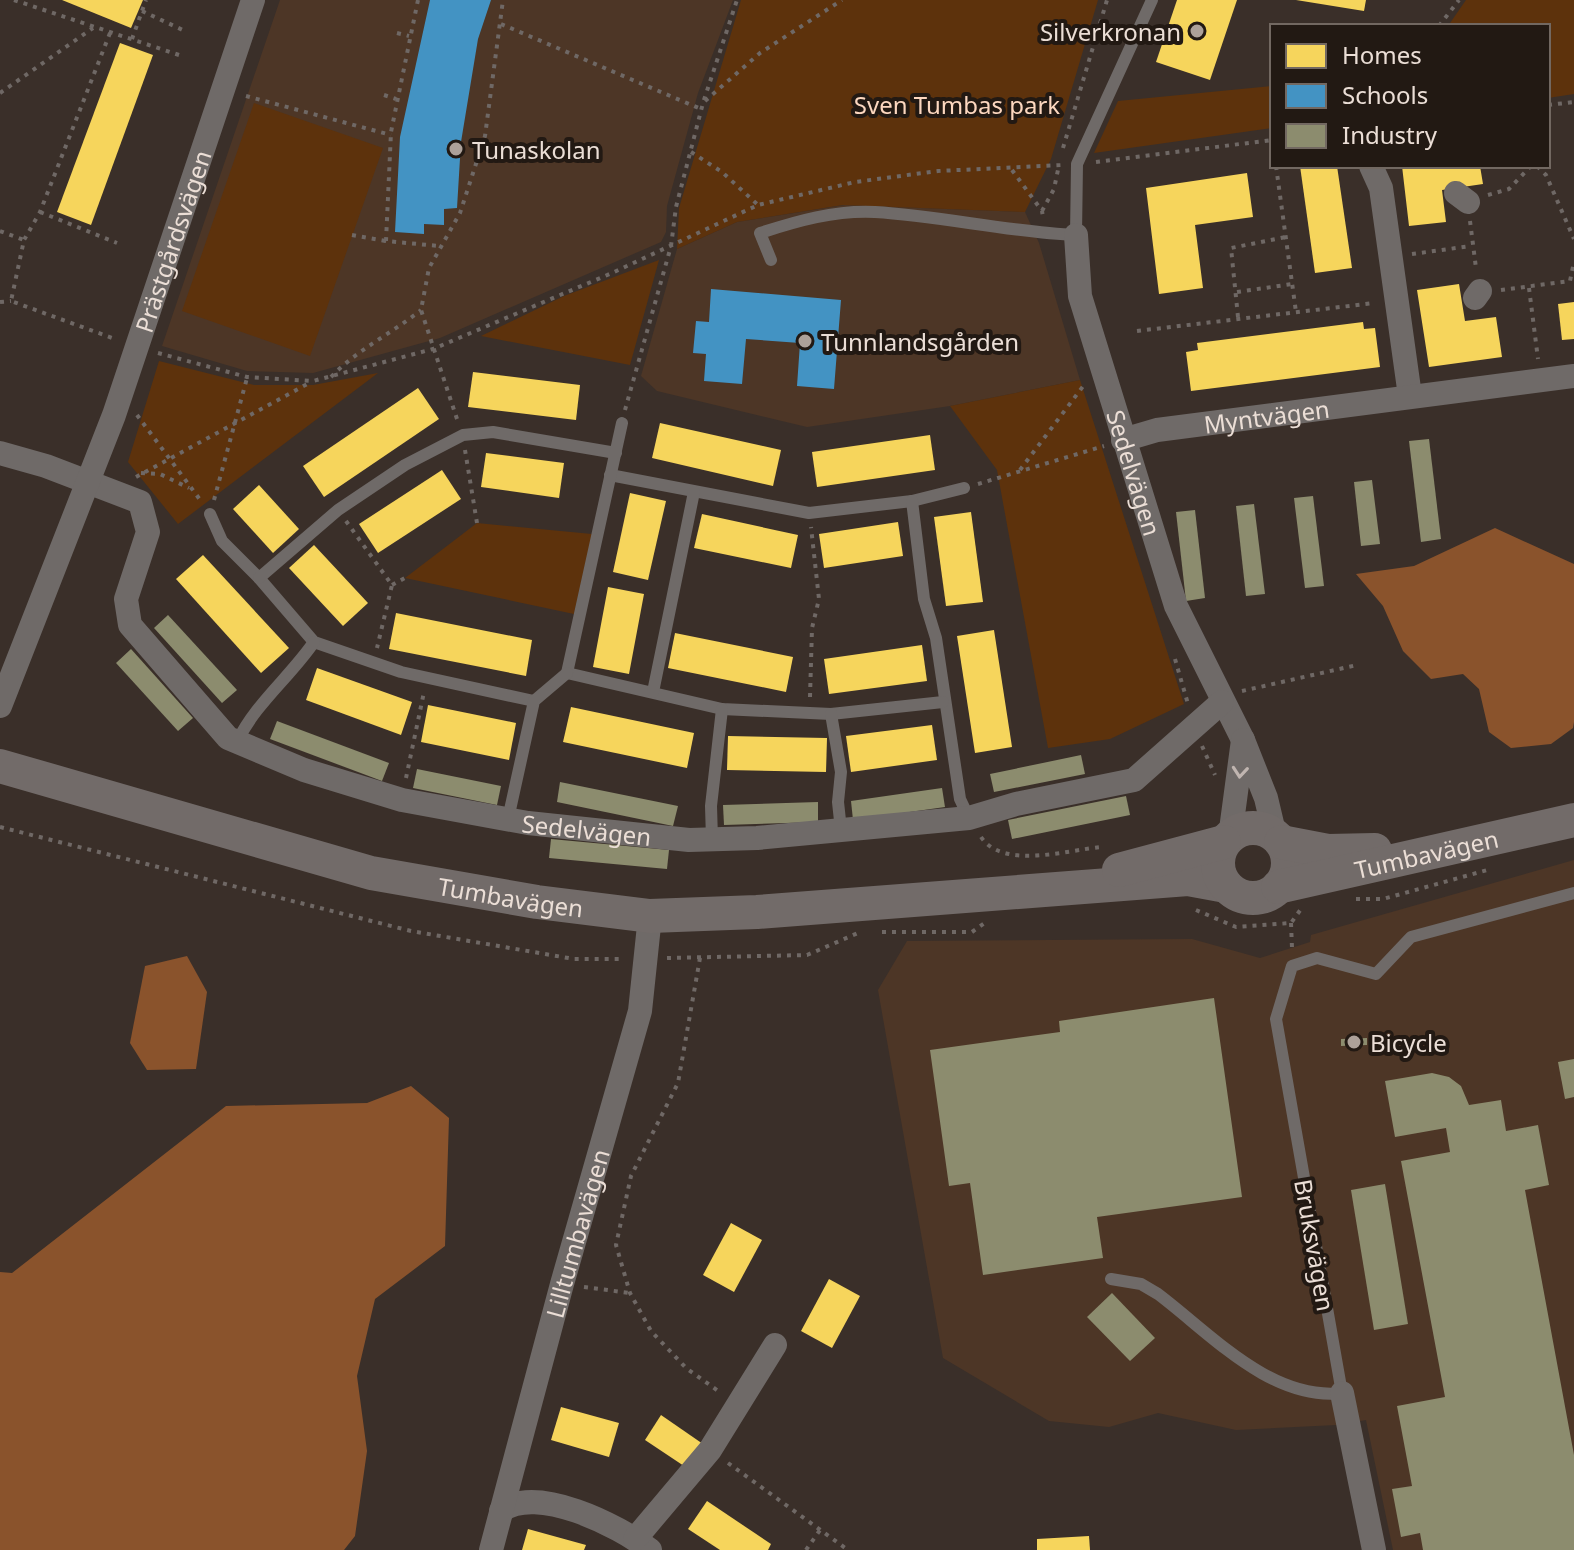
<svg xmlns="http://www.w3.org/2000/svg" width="1574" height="1550" viewBox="0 0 1574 1550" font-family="'Noto Sans',sans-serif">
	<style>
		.built { fill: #4d3626 }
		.green { fill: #5d320c }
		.forest { fill: #8a532c }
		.homes { fill: #f6d55c }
		.schools { fill: #4393c3 }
		.industry { fill: #8c8c6e }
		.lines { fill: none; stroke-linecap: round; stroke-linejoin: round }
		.path { stroke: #6f6865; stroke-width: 4; stroke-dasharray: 4 6; stroke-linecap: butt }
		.lane { stroke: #6f6a68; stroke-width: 12 }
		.street { stroke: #6f6a68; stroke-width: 24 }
		.secondary { stroke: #726b69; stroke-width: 34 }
		.oneway { stroke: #c0b5b0 }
		.poi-dot { fill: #ada199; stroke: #221913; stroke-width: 3 }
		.labels { text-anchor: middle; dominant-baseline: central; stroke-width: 8; stroke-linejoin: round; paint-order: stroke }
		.poi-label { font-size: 24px; fill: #ebded6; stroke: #221913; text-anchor: start }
		.park-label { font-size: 24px; fill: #fcd7bf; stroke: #221913 }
		.street-label { font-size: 24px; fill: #ebded6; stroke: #221913 }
	</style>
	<rect width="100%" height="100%" fill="#3a2f29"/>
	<g class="built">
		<polygon points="280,0 733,0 698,93 667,206 666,232 661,242 440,338 313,373 247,371 162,346"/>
		<polygon points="845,205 1025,212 1039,243 1080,380 950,406 807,427 657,391 641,376 677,249 737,222"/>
		<polygon points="1574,860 1574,1550 1393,1550 1366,1420 1336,1425 1236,1430 1158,1413 1109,1427 1049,1421 943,1358 878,990 907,941 1192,939 1260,958 1310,942 1311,935"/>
	</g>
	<g class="green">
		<polygon points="741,0 1098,0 1051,159 1025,212 843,205 737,222 677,249 679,208"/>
		<polygon points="1466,0 1574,0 1574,94 1548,98 1548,26 1448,26"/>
		<polygon points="1272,86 1272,128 1094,153 1118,101"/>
		<polygon points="254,103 383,148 310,356 182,311"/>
		<polygon points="659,260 630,365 481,336 564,296"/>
		<polygon points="159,361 254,385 313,385 378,373 178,524 128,462"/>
		<polygon points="1080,380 1184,704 1110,739 1048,748 997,470 950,406"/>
		<polygon points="477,523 592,534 574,614 405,578"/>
	</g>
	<g class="forest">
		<polygon points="1495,528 1574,564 1574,722 1573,728 1551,744 1511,748 1489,732 1479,689 1463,674 1431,679 1403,651 1383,606 1356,574 1414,566"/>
		<polygon points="187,956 207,992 196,1069 147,1070 130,1043 145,966"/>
		<polygon points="411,1086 449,1118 445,1246 375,1299 357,1376 367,1451 355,1536 344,1550 0,1550 0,1272 12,1273 226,1106 367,1103"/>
	</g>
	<g class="homes">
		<polygon points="62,0 143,0 131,28"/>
		<polygon points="1177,0 1237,0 1210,80 1156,62"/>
		<polygon points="1296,0 1366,0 1364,11"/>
		<polygon points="120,43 153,55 91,225 57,212"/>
		<polygon points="1300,166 1337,166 1352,268 1315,273"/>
		<polygon points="1402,166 1480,166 1483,184 1442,190 1446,222 1409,226"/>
		<polygon points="1247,173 1253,217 1195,225 1203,288 1159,294 1146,188"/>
		<polygon points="1459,284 1465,321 1496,317 1502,357 1429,367 1417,290"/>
		<polygon points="1574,302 1574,339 1562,340 1558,304"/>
		<polygon points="1363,322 1364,329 1375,328 1380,367 1191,391 1186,352 1198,350 1197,343"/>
		<polygon points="473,372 580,385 576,420 468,407"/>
		<polygon points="418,388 439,419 324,497 303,466"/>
		<polygon points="660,423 781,450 773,486 652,458"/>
		<polygon points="930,435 935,470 817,487 812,452"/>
		<polygon points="486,453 564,463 559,498 481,487"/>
		<polygon points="442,470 461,499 378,553 359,524"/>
		<polygon points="259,485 299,529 273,553 233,509"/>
		<polygon points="630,493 666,501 648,580 613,572"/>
		<polygon points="971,512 983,602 946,606 934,517"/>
		<polygon points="702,514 798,535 791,568 694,548"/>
		<polygon points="898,522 903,556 824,568 819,534"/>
		<polygon points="314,545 368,603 343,626 289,568"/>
		<polygon points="203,555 289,648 261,673 176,579"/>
		<polygon points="608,587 644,594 629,674 593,667"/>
		<polygon points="396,613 532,640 526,676 389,649"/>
		<polygon points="994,630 1012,747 975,753 957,636"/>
		<polygon points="675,633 793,657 786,692 668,668"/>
		<polygon points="922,645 927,681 829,694 824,659"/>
		<polygon points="317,668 412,702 401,735 306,700"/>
		<polygon points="428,705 516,723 509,760 421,742"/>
		<polygon points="571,707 694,733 687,768 563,742"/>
		<polygon points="932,725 937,760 851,772 846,736"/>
		<polygon points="728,736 827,738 826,772 727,770"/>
		<polygon points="731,1223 762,1240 734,1292 703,1275"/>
		<polygon points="829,1279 860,1296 832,1348 801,1331"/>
		<polygon points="561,1407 619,1423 609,1457 551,1440"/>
		<polygon points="661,1415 703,1444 687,1468 645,1440"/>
		<polygon points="707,1501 771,1544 768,1550 720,1550 688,1529"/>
		<polygon points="528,1529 586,1545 584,1550 522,1550"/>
		<polygon points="1089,1536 1090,1550 1037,1550 1037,1539"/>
	</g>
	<g class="schools">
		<polygon points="430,0 491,0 478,39 461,142 457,208 444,209 444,225 424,224 424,234 395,232 400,137"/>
		<polygon points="711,289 841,300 834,389 797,386 800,343 746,339 742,384 704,381 706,354 693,353 696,321 709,322"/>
	</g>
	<g class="industry">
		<polygon points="1429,439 1441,539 1421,542 1409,441"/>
		<polygon points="1372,480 1380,544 1361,546 1354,482"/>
		<polygon points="1313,496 1324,586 1305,588 1294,498"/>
		<polygon points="1254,504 1265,594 1246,596 1236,506"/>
		<polygon points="1195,510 1205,598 1186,601 1176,512"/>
		<polygon points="168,615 237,690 222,703 154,628"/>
		<polygon points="131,649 193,718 178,731 116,663"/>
		<polygon points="277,721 389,763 382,781 270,739"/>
		<polygon points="1081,755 1085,774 994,792 990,774"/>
		<polygon points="417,769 501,786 497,805 413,788"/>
		<polygon points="560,782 678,806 673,826 557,802"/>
		<polygon points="942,788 945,807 853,820 851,801"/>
		<polygon points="1126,796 1130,815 1012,839 1008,820"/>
		<polygon points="818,802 818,822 724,825 723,805"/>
		<polygon points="551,839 669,850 667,869 549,858"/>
		<polygon points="1214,998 1242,1197 1097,1217 1103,1258 983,1275 970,1183 949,1186 930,1050 1060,1032 1059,1021"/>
		<polygon points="1367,1038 1367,1045 1341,1046 1341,1039"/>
		<polygon points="1574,1059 1574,1097 1565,1099 1558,1062"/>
		<polygon points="1432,1073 1449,1077 1461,1086 1469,1105 1501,1100 1506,1131 1538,1125 1549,1185 1525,1190 1574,1455 1574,1550 1423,1550 1420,1533 1401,1537 1392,1489 1412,1486 1397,1406 1445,1397 1401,1161 1450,1152 1446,1128 1395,1137 1385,1081"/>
		<polygon points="1385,1184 1408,1324 1374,1330 1351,1190"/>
		<polygon points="1112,1293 1155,1338 1130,1361 1087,1317"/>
	</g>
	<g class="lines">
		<g class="path">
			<polyline points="14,0 179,55"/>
			<polyline points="418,0 391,132 386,241 439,246"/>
			<polyline points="142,11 187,32"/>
			<polyline points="501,24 701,109"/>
			<polyline points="1439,26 1459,0"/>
			<polyline points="110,33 40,212 24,240 11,301 115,339"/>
			<polyline points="397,33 409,36"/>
			<polyline points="132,39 146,0"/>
			<polyline points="0,93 93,28"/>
			<polyline points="384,95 396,99"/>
			<polyline points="246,96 391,135"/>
			<polyline points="705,101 760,53 842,0"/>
			<polyline points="1548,105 1574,102"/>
			<polyline points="1063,148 1107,0"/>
			<polyline points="691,152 722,172 758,205"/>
			<polyline points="1096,162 1272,140"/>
			<polyline points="1276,166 1296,312"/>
			<polyline points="1537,166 1546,175 1574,239"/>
			<polyline points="1012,170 1042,211 1043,217"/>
			<polyline points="1488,195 1509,189 1531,166"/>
			<polyline points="1042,211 1054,189 1059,165"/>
			<polyline points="40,212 117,243"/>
			<polyline points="1470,221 1476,268"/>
			<polyline points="0,231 24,240"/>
			<polyline points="352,235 386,241"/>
			<polyline points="1412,254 1471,246"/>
			<polyline points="1529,288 1538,359"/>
			<polyline points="1501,290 1570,281 1574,262"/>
			<polyline points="1237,292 1292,284"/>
			<polyline points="0,302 11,301"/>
			<polyline points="1238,317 1231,248 1286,237"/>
			<polyline points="1137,331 1374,303"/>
			<polyline points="158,353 247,377 313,381 433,349 612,273 758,205 855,182 938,171 1063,165"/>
			<path d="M331,377C358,349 391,334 421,310"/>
			<polyline points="625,410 671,246 676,207 703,103 737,0"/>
			<polyline points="137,415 201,501"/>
			<polyline points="457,419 421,310 429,268 460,213 485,136 503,0"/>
			<polyline points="465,450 477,523"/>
			<polyline points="1020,470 1084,385"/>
			<polyline points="141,473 160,474 189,488"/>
			<polyline points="136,477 311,382"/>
			<polyline points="978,484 1104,446"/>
			<polyline points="214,500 247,378"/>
			<polyline points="346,521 392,585 377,648"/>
			<polyline points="392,585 405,578"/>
			<polyline points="1175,659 1188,704"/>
			<polyline points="1242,691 1357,665"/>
			<polyline points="810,697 812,628 819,599 811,527"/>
			<polyline points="1202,746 1215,775"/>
			<polyline points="406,778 424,692"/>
			<polyline points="0,827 411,931 574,959 622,959"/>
			<path d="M981,837C1003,870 1068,850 1101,847"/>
			<polyline points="1356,899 1383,899 1491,869"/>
			<polyline points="1196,910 1236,927 1291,923 1301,909"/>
			<polyline points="1291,923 1292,948"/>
			<polyline points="882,932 972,932 986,922"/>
			<polyline points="667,958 807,955 858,933"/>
			<polyline points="700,958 678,1083 631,1176 616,1245 630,1293 651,1331 686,1368 721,1393"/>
			<polyline points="584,1287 630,1293"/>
			<polyline points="728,1463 848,1550"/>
			<polyline points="806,1550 820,1530"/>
		</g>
		<g class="lane">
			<path d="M771,260L760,233C797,221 835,210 875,212C942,216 1008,232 1076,235L1077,164L1152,0"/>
			<polyline points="610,475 809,513 912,501 964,488"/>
			<polyline points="912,501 924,599 936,638 960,799 969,818"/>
			<polyline points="210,514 222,541 259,578 314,642 401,672 534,701"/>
			<polyline points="259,578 338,510 405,465 463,435 493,432 616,453"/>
			<polyline points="567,673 722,709 831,714 943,702"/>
			<polyline points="567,673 622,423"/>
			<polyline points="653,692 694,492"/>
			<polyline points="831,714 841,772 838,802 841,830"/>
			<path d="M237,742C255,704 290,677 314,642"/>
			<polyline points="508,819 534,701 567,673"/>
			<polyline points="712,839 711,806 722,709"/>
			<path d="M1111,1279L1141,1284L1158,1294C1211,1334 1271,1401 1342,1393L1276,1019L1292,966L1317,958L1376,974L1411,937L1574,893"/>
		</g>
		<g class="street">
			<polyline points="1371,166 1381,188 1410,396"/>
			<polyline points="1456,193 1468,202"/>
			<path id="s1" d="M1076,235L1080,296L1176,606L1243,740"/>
			<polyline points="1475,298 1480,291"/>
			<path id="s2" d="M1123,440L1157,430L1574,376"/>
			<path id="s3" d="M0,453L46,466L140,502L148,532L126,599L130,625L228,738L304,770L402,800L528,823L689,840L757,838L969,818L1016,804L1134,780L1222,702"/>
			<path id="s4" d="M0,706L114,415L253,0"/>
			<polyline points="1230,837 1243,740 1266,798 1275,836"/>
			<polyline points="1342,1393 1374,1550"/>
			<path d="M501,1511C536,1484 618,1525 650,1550"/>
			<polyline points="635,1539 710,1450 775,1345"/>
			<path id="s5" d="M491,1550L562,1284L640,1011L650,916"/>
		</g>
		<g class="secondary">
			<path id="s6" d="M0,766L371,873L537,902L650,916L757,912L1188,879L1226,886"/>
			<circle cx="1253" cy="863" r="35"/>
			<polyline points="1281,842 1328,851 1375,850"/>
			<polyline points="1119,870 1224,842"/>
			<path id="s7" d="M1278,887L1574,820"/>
		</g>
	</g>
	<defs><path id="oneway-chevron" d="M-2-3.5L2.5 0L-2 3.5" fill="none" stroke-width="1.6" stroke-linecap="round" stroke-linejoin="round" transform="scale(2)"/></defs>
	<use class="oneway" href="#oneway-chevron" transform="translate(1240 772) rotate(95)"/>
	<g class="poi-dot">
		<circle cx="1197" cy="31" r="8"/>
		<circle cx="456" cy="149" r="8"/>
		<circle cx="805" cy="341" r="8"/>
		<circle cx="1354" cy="1042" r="8"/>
	</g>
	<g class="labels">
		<g class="poi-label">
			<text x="1181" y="31" text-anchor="end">Silverkronan</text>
			<text x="472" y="149">Tunaskolan</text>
			<text x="821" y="341">Tunnlandsgården</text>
			<text x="1370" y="1042">Bicycle</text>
		</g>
		<g class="park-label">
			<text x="957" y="104">Sven Tumbas park</text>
		</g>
		<g class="street-label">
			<text stroke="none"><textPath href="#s4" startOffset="496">Prästgårdsvägen</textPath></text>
			<text stroke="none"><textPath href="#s2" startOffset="146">Myntvägen</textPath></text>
			<text stroke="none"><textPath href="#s1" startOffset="246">Sedelvägen</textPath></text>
			<text stroke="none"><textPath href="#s3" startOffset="798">Sedelvägen</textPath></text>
			<text stroke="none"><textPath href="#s7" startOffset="152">Tumbavägen</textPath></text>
			<text stroke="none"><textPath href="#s6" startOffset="528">Tumbavägen</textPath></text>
			<text stroke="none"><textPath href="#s5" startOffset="328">Lilltumbavägen</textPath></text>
			<text transform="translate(1315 1245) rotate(80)">Bruksvägen</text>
		</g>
	</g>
	<rect x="1270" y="24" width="280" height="144" fill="#221913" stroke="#726861" stroke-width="2"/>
	<rect x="1286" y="44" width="40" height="24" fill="#f6d55c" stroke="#726861" stroke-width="2"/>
	<text x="1342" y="64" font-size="24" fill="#ebded6">Homes</text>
	<rect x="1286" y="84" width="40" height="24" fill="#4393c3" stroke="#726861" stroke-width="2"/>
	<text x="1342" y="104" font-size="24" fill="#ebded6">Schools</text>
	<rect x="1286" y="124" width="40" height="24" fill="#8c8c6e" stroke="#726861" stroke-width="2"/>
	<text x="1342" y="144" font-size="24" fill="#ebded6">Industry</text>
</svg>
